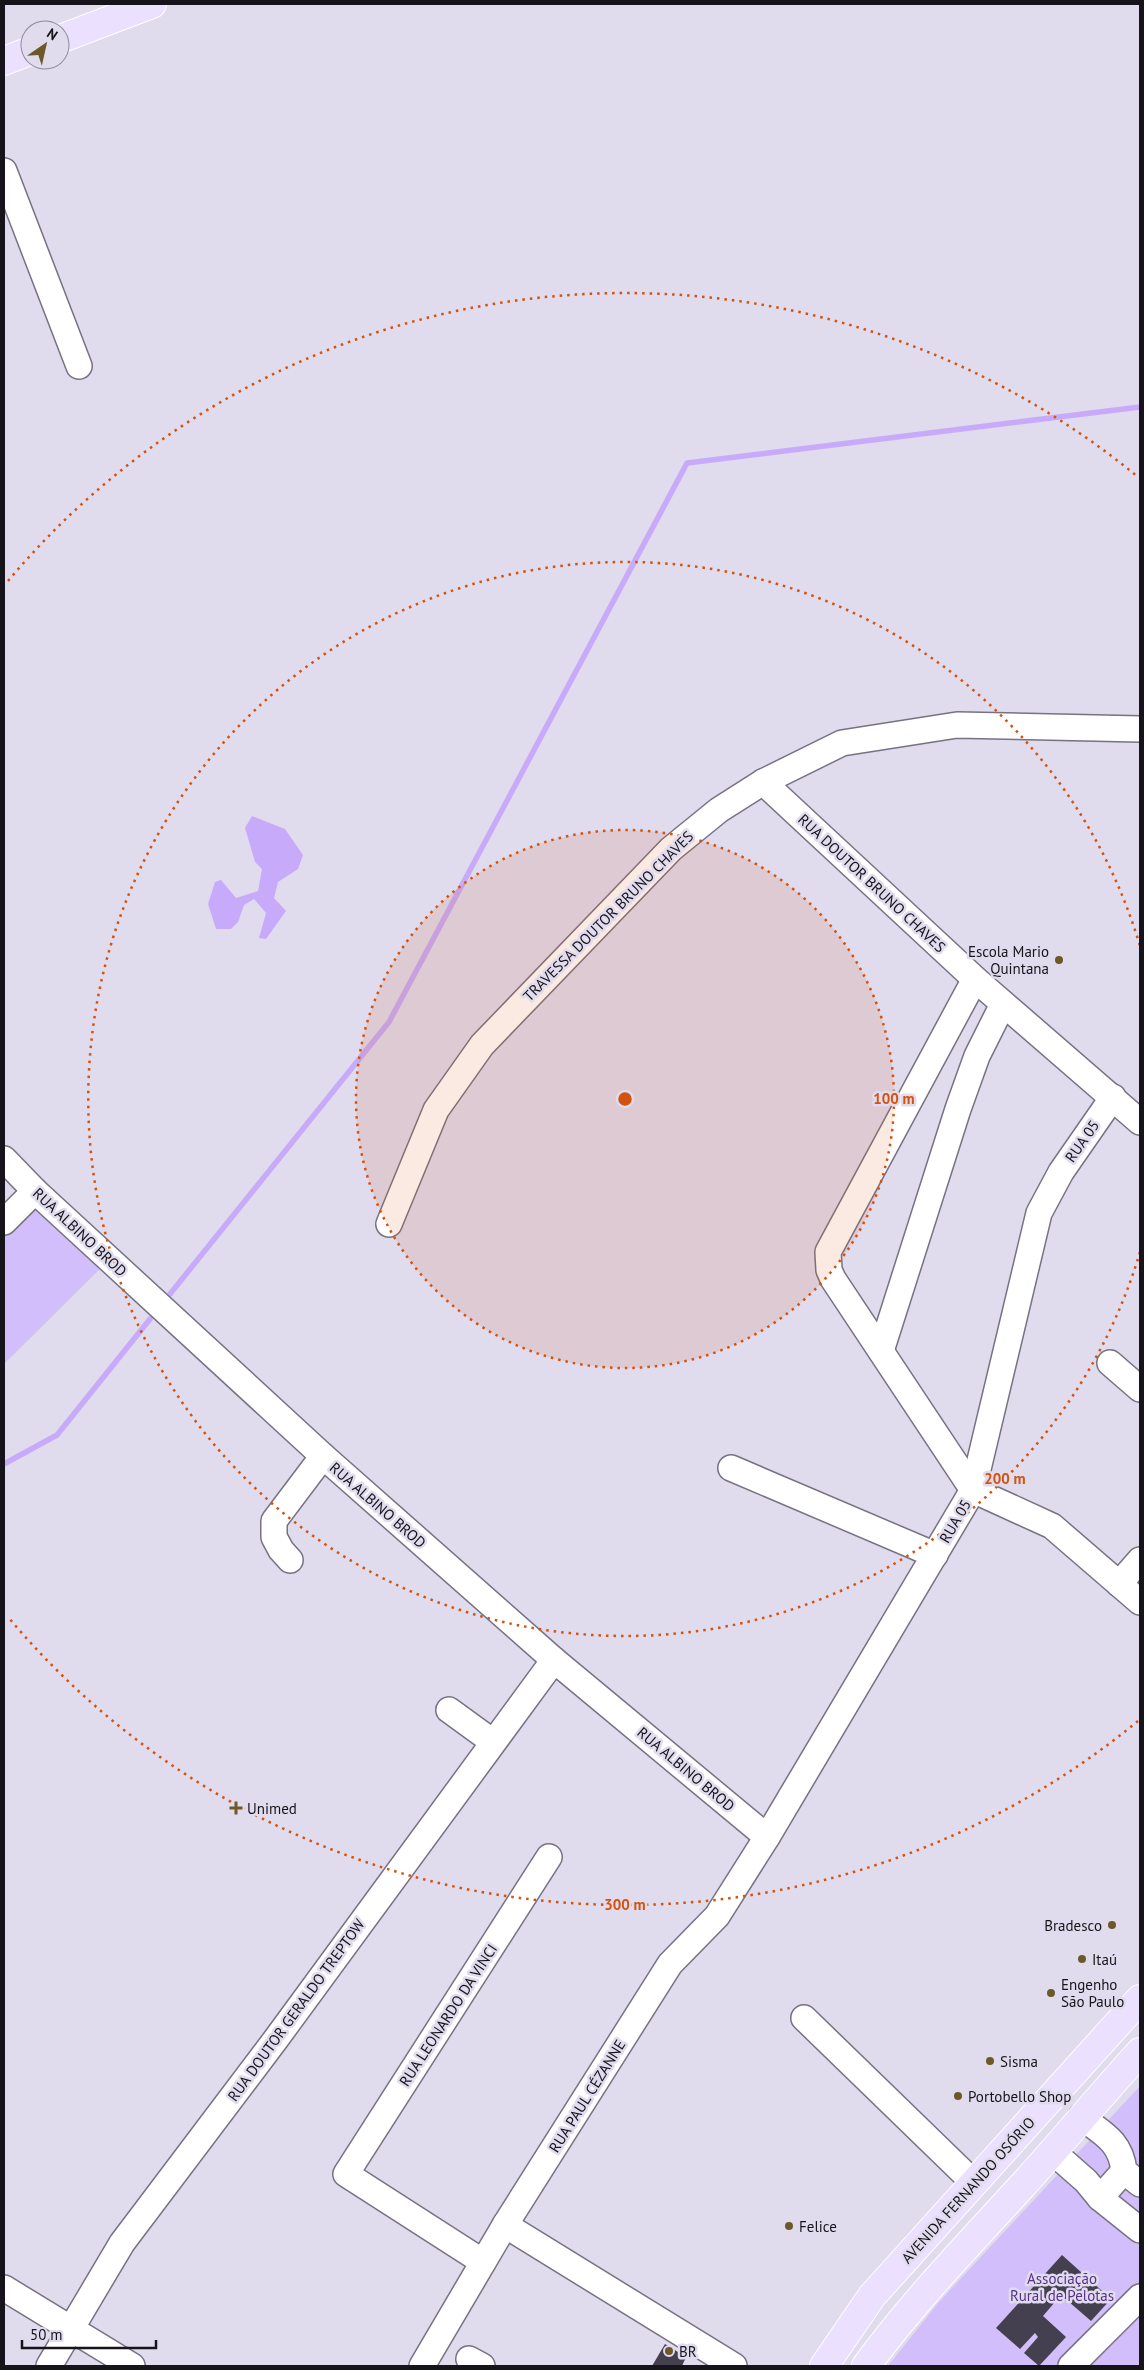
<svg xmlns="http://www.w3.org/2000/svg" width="1144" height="2370" viewBox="0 0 1144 2370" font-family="'PT Sans',sans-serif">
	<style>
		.green { fill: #d2befa }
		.water { fill: #c7abfa }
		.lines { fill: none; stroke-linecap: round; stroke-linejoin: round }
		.stream { stroke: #c7abfa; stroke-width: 5.5 }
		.building { fill: #45404f }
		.minor-casing { stroke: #777282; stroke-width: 28 }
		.major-casing { stroke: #fff; stroke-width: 30 }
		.minor { stroke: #fff; stroke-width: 25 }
		.major { stroke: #ebe1fe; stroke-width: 28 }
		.ring { fill: none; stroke: #d3520d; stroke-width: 2.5; stroke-dasharray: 2.5 5 }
		.poi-dot { fill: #6b5928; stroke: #e0dbed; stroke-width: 2 }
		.labels { text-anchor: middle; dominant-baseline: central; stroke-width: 5; stroke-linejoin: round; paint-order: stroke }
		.street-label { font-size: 15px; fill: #16141a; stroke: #e0dbed }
		.poi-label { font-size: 15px; fill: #16141a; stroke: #e0dbed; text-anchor: start }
		.park-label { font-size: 15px; fill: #563089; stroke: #e0dbed }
		.centre { fill: #d3520d; stroke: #e0dbed; stroke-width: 2.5 }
		.ring-label { font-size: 15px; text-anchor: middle; font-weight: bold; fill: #d3520d; stroke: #e0dbed; stroke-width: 5; stroke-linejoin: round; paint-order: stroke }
	</style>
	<rect width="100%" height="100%" fill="#e0dbed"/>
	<g class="green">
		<polygon points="35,1191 110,1259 4,1364 4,1222"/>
		<polygon points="1140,2086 1140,2366 888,2366 938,2303"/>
	</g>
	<polygon class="water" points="252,816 285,829 303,855 298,869 278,882 274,898 286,911 266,939 259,938 266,913 254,899 244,905 238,922 231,929 216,929 208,904 215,882 221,880 236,898 258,891 262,869 255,862 245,828"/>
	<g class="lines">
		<g class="stream">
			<polyline points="170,1294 389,1022 687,463 1140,407"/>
			<polyline points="4,1464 57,1435 150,1319"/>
		</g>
	</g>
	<g class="building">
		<polygon points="1062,2255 1111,2299 1091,2321 1061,2295 1043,2316 1066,2337 1039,2366 1024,2353 1038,2337 1035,2333 1020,2349 996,2328"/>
		<polygon points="665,2344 686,2357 682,2366 652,2366"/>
	</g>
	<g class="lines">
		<g class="minor-casing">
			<g id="minor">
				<polyline points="4,171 79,366"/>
				<polyline points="763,782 975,979 1140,1122"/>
				<polyline points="4,1159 35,1191 323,1456 554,1660 767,1837"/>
				<polyline points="4,1222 35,1191"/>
				<polyline points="389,1224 436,1110 482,1045 671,849 719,810 763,782 842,743 957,725 1140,729"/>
				<polyline points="881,1351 958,1109 977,1056 1003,1004"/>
				<polyline points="1110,1363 1140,1389"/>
				<polyline points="731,1468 935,1555"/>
				<polyline points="973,1490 833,1279 829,1270 828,1252 975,979"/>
				<polyline points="973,1490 1052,1526 1140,1602"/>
				<polyline points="290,1560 281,1550 274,1537 274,1521 323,1456"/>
				<polyline points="1119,1584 1140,1560"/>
				<polyline points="449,1710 493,1742"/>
				<polyline points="804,2018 974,2183"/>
				<path d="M1081,2117C1104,2134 1121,2142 1124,2171L1140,2184"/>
				<polyline points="1053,2152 1086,2181 1100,2198 1124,2171"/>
				<polyline points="1100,2198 1140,2230"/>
				<polyline points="505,2225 734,2366"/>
				<polyline points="483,2262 346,2174 549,1857"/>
				<polyline points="4,2288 132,2366"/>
				<polyline points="469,2359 482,2366"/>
				<polyline points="49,2366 122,2243 276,2039 554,1660"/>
				<polyline points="422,2366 505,2225 670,1964 717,1916 767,1837 973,1490 1039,1213 1061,1172 1113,1097"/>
				<polyline points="1071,2366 1140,2297"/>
			</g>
		</g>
		<g class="major-casing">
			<g id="major">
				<polyline points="60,39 152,4"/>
				<polyline points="4,61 30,51"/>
				<polyline points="824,2366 872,2296 1140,1999"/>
				<path d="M866,2366C913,2302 968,2245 1022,2186C1062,2142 1100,2096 1140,2052"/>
			</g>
		</g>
		<use href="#minor" class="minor"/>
		<use href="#major" class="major"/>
	</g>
	<circle cx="625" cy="1099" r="269" fill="#d3520d" fill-opacity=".12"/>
	<g class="ring">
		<circle cx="625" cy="1099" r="269"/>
		<path d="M1140 1252A537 537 0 1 1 1140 946"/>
		<path d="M1138 1721A806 806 0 0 1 8 1617M8 581A806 806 0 0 1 1138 477"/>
	</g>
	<g class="poi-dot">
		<circle cx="1059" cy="960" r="5"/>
		<path d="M233.5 1800.5h5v5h5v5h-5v5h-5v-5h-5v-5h5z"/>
		<circle cx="1112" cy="1925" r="5"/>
		<circle cx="1082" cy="1959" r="5"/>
		<circle cx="1051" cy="1993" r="5"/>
		<circle cx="990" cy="2061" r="5"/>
		<circle cx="958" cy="2096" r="5"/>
		<circle cx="789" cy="2226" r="5"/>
		<circle cx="669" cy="2351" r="5"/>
	</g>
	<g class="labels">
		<g class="street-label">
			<text transform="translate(872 883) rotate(43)">RUA DOUTOR BRUNO CHAVES</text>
			<text transform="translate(608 916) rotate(-45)">TRAVESSA DOUTOR BRUNO CHAVES</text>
			<text transform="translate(1082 1141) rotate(-55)">RUA 05</text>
			<text transform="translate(80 1232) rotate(43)">RUA ALBINO BROD</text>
			<text transform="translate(378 1505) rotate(41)">RUA ALBINO BROD</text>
			<text transform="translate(955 1521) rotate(-60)">RUA 05</text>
			<text transform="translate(686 1769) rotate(40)">RUA ALBINO BROD</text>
			<text transform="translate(296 2010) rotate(-54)">RUA DOUTOR GERALDO TREPTOW</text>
			<text transform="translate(448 2015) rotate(-57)">RUA LEONARDO DA VINCI</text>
			<text transform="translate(587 2096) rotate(-58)">RUA PAUL CÉZANNE</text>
			<text transform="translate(968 2190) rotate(-48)">AVENIDA FERNANDO OSÓRIO</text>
		</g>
		<g class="poi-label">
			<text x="1049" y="951" text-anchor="end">Escola Mario<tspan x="1049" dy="17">Quintana</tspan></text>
			<text x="247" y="1808">Unimed</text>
			<text x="1102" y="1925" text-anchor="end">Bradesco</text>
			<text x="1092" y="1959">Itaú</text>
			<text x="1061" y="1984">Engenho<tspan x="1061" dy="17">São Paulo</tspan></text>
			<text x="1000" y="2061">Sisma</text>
			<text x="968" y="2096">Portobello Shop</text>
			<text x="799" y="2226">Felice</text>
			<text x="679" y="2351">BR</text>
		</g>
		<g class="park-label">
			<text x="1062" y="2278">Associação<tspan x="1062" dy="17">Rural de Pelotas</tspan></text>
		</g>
	</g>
	<circle cx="625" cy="1099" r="8" class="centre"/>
	<g class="ring-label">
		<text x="894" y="1104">100 m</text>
		<text x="1005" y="1484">200 m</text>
		<text x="625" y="1910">300 m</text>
	</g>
	<rect width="1144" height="2370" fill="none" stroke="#16141a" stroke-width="10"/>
	<g transform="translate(45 45) rotate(34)"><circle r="24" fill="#e0dbed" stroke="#8f8b99"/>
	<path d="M0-4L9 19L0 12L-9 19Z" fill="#6b5928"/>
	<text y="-8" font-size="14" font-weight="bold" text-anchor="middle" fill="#16141a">N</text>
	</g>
	<path d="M22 2340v8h134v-8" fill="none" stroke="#16141a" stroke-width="2.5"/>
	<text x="30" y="2340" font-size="15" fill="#16141a" stroke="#e0dbed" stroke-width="4" paint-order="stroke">50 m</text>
</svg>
